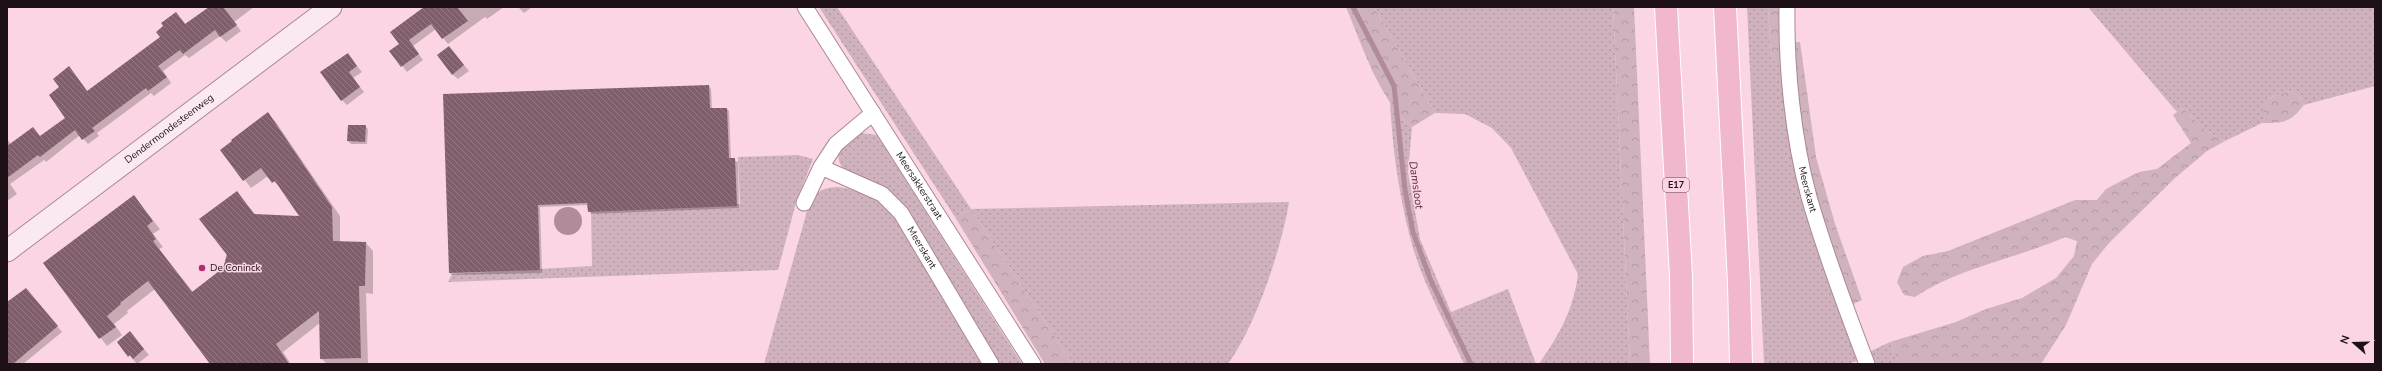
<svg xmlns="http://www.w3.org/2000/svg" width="2382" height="371" viewBox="0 0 2382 371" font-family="'Nunito Sans',sans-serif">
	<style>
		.grass { fill: url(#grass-dots) }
		.forest { fill: url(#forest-crowns) }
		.water { fill: #b18b99 }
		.shadow { fill: #0003 }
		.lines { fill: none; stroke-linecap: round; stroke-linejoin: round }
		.stream { stroke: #b18b99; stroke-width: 5 }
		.building { fill: url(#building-back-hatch) }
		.minor-casing { stroke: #ab8896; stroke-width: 17 }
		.secondary-casing { stroke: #ab8896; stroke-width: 23 }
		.motorway-casing { stroke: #fff; stroke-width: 24 }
		.minor { stroke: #fff; stroke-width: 15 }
		.secondary { stroke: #fae9f0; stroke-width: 21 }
		.motorway { stroke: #f0b7cd; stroke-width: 22 }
		.poi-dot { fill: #b12c72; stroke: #fbd5e3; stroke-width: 1.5 }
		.labels { text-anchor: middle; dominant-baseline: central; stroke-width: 3; stroke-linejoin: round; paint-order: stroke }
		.shield { fill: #fbd5e3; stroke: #604b54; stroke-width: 1 }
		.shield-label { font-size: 9px; font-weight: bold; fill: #1d1016 }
		.street-label { font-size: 10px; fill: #1d1016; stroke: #fbd5e3 }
		.poi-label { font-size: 10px; fill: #1d1016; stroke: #fbd5e3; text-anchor: start }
		.water-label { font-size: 11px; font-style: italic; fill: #57243b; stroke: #fbd5e3 }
	</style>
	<defs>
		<pattern id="grass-dots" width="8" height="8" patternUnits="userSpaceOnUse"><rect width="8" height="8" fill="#cfb2bd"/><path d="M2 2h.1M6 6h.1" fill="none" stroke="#b198a2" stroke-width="1.8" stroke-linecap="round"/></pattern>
		<pattern id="forest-crowns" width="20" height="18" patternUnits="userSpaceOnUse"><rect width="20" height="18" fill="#cfb2bd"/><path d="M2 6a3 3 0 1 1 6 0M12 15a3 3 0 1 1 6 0" fill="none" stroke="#b198a2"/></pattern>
		<pattern id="building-back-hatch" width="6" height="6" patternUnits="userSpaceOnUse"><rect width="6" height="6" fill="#825e6d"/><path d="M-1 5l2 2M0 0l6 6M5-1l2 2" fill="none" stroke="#937984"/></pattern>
	</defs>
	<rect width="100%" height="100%" fill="#fbd5e3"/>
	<g class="grass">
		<path d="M819,7H837L971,209L1289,202C1281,250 1256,325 1228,364H1073L971,209L955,217Z"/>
		<path d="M1374,7H1613L1630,364H1539C1559,335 1574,309 1578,274L1511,148L1492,128L1465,114L1435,113Z"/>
		<polygon points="1747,7 1768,7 1771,58 1783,69 1812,230 1857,361 1847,364 1764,364"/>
		<path d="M2088,7H2375V86L2304,105L2299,96L2290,91L2266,99L2265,116L2262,123L2225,141C2206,134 2198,121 2182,108L2177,112Z"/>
		<path d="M1390,100L1403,119L1412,127L1408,172L1420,239L1451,312L1508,289L1536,364H1464C1446,325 1422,282 1411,241C1399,196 1392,147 1390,100Z"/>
		<path d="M862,133L877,135L1022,364H997L886,189L843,168C830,153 849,140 862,133Z"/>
		<polygon points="798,155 813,159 797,199 778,270 448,282 452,274 592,266 591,211 740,204 738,157"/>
		<path d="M837,187C858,189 873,196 890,208L985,364H764L809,204C817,191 822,188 837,187Z"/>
		<polygon points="1890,342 1899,364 1874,364 1869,352"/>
	</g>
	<g class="forest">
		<path d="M1346,7H1374L1435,113L1412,127C1379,100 1362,45 1346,7Z"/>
		<polygon points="1613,7 1634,7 1650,364 1630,364"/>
		<polygon points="1768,7 1782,7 1783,69 1771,58"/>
		<path d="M1792,42H1800L1816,157L1835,224L1862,300L1851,305C1829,244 1810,182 1799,118C1795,93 1794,67 1792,42Z"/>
		<path d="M2290,91L2299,96L2304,105C2290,123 2283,123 2262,123L2265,116L2262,107L2266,99Z"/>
		<path d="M2182,108C2198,121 2206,134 2225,141L2207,151L2175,178L2109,243L2092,264L2066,325L2041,364H1899L1890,342L1956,322L1986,309L2022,298L2056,278L2074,256L2077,241L2065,237C2016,259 1960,267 1915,297L1904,295L1897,282L1903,267L1923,256L1948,251L2075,200H2097L2106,189L2123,180L2139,172L2157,169L2191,143L2173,115Z"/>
		<polygon points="971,209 1073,364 1045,364 955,217"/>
	</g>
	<circle class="water" cx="568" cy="221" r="14"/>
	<g class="shadow">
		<polygon points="211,7 254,7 234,22 241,31 226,42 220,36 189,58 185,55 163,71 171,83 154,96 151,93 97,133 99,136 88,144 80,135 46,162 44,160 10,184 17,194 7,201 7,139 11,144 40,137 67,118 61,87 74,73 88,92 161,37 181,18 186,25"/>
		<polygon points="425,7 504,7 487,19 485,17 448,44 436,29 413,46 423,60 407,72 391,51 400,44"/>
		<polygon points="518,7 532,7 524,13"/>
		<polygon points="449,47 469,71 458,79 452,74"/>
		<polygon points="347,54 362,72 353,78 364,92 347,105 342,100"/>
		<polygon points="709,86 711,89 712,109 727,109 729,111 731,159 738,162 739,208 591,214 588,205 540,207 542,273 452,275 450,273 444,95"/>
		<polygon points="268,114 275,121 340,216 340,242 366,243 373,251 373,294 366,293 368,364 327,364 321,358 320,323 283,352 291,364 211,364 155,289 127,311 128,313 114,324 122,335 107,346 44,263 134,197 160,229 153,234 163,247 159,249 193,292 224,268 237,193 256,215 301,217 282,189 268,176 251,188 222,150"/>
		<polygon points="349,126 365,126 368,129 367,144 351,144 348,141"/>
		<polygon points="26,289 62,332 23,364 7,364 7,301 8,302"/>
		<polygon points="135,338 149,355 137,364 118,342"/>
	</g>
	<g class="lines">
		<polyline class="stream" points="1353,7 1394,86 1405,190 1413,232 1431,281 1471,364"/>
	</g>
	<g class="building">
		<polygon points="209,7 223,7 237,25 220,37 215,30 183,54 180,50 158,66 167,77 148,91 146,88 92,128 95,131 82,140 75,130 40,157 38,155 7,178 7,146 33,127 40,136 65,118 49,95 59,87 53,79 69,66 87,91 160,37 156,32 163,26 161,23 176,12 185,24"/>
		<polygon points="424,7 457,7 468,21 442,39 431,24 409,40 419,54 401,67 389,51 399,44 390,32"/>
		<polygon points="449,46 464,65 452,75 437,55"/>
		<polygon points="348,53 357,66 349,72 360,87 341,101 320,72"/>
		<polygon points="709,85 710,108 727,108 729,158 735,158 737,206 588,212 587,203 538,205 540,270 449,273 443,94"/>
		<polygon points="268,112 332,207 333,241 366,242 365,286 359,286 361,358 320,359 319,311 276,344 289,364 210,364 148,281 120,303 121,304 107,316 116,327 99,339 43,263 134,195 153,221 147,226 156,239 153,241 192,292 223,268 227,255 199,219 237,191 254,214 299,216 275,181 272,183 261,168 243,181 220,150 232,141 231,140"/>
		<polygon points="348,125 366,125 365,142 347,141"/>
		<polygon points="26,288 58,326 13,364 7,364 7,302"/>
		<polygon points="130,331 144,349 133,359 130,355 128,357 117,342"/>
	</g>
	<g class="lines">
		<g class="minor-casing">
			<g id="minor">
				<path id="s1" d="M805,7L1033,364"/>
				<path id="s2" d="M1787,7C1786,68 1793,138 1809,197C1825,253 1846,309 1867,364"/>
				<path id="s3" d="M821,167L882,194L901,213L991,364"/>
				<polyline points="804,203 821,167 836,144 873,113"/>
			</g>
		</g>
		<g class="secondary-casing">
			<g id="secondary">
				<path id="s4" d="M7,251L331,7"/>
			</g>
		</g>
		<g class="motorway-casing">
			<g id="motorway">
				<polyline points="1666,7 1681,276 1682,364"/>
				<polyline points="1725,7 1739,283 1741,364"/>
			</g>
		</g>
		<use href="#minor" class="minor"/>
		<use href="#secondary" class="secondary"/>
		<use href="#motorway" class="motorway"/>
	</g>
	<circle class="poi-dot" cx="202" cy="268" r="4"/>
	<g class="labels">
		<rect class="shield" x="1663" y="178" width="26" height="14" rx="3"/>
		<g class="shield-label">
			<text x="1676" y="185">E17</text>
		</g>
		<g class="street-label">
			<text stroke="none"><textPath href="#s4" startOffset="203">Dendermondesteenweg</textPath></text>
			<text stroke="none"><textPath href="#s1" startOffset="212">Meersakkerstraat</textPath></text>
			<text stroke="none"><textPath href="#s2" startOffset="184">Meerskant</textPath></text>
			<text stroke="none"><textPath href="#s3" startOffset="134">Meerskant</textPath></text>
		</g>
		<g class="poi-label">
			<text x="210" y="268">De Coninck</text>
		</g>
		<g class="water-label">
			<text transform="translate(1416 185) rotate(82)">Damsloot</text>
		</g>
	</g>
	<rect width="2382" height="371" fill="none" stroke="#1d1016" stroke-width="16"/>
	<g transform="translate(2354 343) rotate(290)" stroke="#fbd5e3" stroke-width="3" paint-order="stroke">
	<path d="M0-3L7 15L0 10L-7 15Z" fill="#1d1016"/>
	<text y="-6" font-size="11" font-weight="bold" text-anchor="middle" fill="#1d1016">N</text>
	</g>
</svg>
